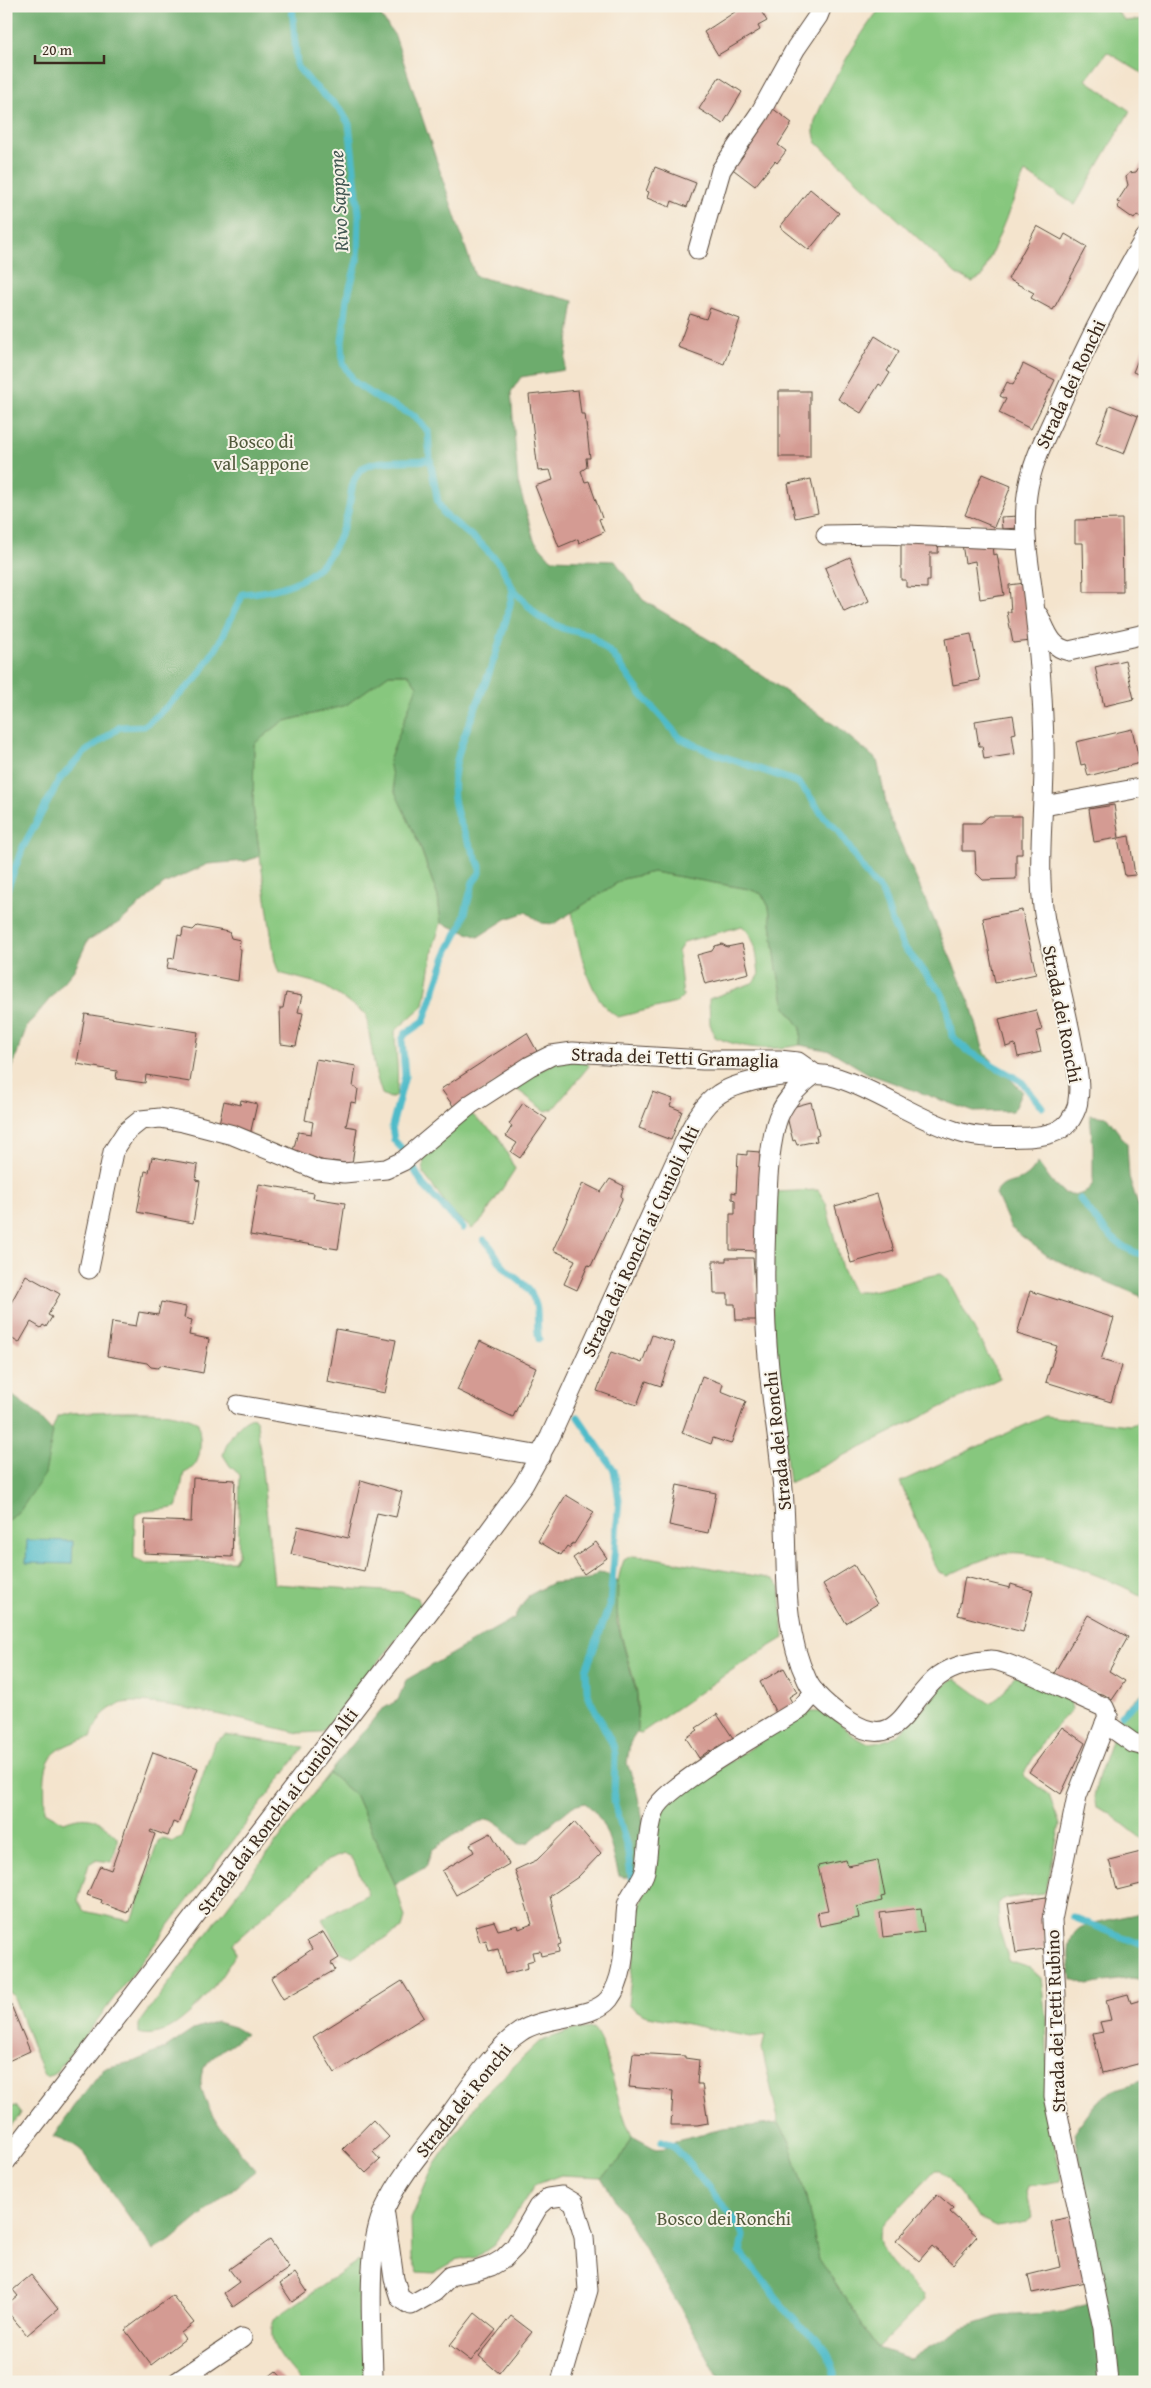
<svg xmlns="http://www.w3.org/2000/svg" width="1151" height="2388" viewBox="0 0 1151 2388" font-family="'Gentium Book Plus',serif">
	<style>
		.green { fill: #87c77e; stroke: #61784e }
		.forest { fill: #6dac6d; stroke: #546b46 }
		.water { fill: #4fbbc9; stroke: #457274 }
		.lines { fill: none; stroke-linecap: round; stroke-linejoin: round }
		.stream { stroke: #4fbbc9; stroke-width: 7 }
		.building { fill: #d49b93 }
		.street-casing { stroke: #574638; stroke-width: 21 }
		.street { stroke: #fff; stroke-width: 19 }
		.labels { text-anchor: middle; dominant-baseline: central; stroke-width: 4; stroke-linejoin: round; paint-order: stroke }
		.street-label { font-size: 19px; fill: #3b2a1e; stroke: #f7f3e8 }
		.park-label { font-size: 19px; fill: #52593b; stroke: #f7f3e8 }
		.water-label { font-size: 20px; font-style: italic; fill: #415651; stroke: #f7f3e8 }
	</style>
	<rect width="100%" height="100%" fill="#f7f3e8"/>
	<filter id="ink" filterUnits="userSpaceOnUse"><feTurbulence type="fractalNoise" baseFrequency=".02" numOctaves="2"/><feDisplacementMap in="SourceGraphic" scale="10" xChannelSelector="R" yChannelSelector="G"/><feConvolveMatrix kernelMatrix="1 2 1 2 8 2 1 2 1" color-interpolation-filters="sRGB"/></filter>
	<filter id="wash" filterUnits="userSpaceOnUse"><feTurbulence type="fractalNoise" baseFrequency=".0096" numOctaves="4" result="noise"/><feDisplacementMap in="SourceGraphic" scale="20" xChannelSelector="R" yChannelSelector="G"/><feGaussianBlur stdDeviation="1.12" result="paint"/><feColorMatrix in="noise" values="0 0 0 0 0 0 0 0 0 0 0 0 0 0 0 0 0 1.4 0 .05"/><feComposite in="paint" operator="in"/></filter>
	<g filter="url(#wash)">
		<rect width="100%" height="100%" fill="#f4e4cd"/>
		<g class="green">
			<path d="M883,6H1109L1116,10L1125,21L1145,19V75L1107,52L1086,80L1130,111L1075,205L1025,172L982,277L972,282L956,274L816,142C815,137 813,131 814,126C816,107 867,20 883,6Z"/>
			<path d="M389,674H408L417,686L389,761L438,897L441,923L434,945L424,1005L395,1031C395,1053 400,1073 396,1095L390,1098L382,1094L376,1075L366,1014L321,984L279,973L275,962L253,807L254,744L282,722L346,705Z"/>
			<path d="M653,872L749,889L762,894L769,907L777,969L785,1006L801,1028L800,1045C770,1051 743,1049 715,1037L710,1024L709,999L752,983L759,976C757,959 757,938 742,926L684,942L678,952L683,996L676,1003L618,1017C588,1001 578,943 572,912L623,879Z"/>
			<polygon points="559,1060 587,1062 589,1066 553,1109 546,1111 515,1088 515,1084"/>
			<polygon points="470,1113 498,1136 515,1169 482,1220 472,1229 453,1213 423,1173 424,1154"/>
			<path d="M818,1190L826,1203L842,1269L853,1292C877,1294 914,1278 940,1274L948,1280L1000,1378L789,1483L772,1318L774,1192Z"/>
			<path d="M115,1411C142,1411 174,1409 198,1422C201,1440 204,1466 184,1473C181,1485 181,1496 176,1507C164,1511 144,1509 135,1515L134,1558L146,1563L234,1561L238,1555L240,1475L230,1466L223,1455C227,1441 238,1421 253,1417L257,1422L274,1584L401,1592L418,1598L420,1610L322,1732L299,1733C266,1726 145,1694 120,1704C103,1710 97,1721 91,1737C41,1750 44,1764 45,1811L64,1822C90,1812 98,1819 117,1837V1845L111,1862L95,1860L89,1864L78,1901L84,1911L130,1921L134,1915L158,1841L162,1838L172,1842L181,1838L214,1743L225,1735L304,1747L86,2035L54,2074L47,2077L43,2074L13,1995L6,1990V1523L22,1508L57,1417L71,1413Z"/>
			<path d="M1045,1416L1130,1425L1145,1421V1449L1140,1489L1145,1495V1598C1119,1582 1036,1549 1008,1553C987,1556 966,1567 947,1576L939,1572L934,1563L900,1482Z"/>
			<path d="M631,1556L649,1557L773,1579L780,1586L784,1638L738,1666L641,1733L637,1732C636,1720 639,1705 637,1693C627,1647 605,1608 624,1560Z"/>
			<path d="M1015,1675L1070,1700L1072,1709L1046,1737L1023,1775L1049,1795L1060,1825L1046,1890L1043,1893L1003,1899L998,1904L999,1929L1009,1961L1030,1968L1041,1978L1046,2019L1049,2115L1061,2177L1060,2181L1029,2186L1027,2192L1032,2217L1026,2221L997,2226L979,2218L941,2170H935L881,2227C870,2253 907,2278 924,2295L925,2300L878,2348L819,2259L806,2197L789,2142L779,2123L762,2049L765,2035L750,2037L644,2015L628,2005L638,1910L651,1876L660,1816L668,1801L808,1712C814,1712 822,1711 827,1714C843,1722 856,1746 876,1743C913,1737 924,1694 955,1678L989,1703C1004,1697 1006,1687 1015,1675Z"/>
			<polygon points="1145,1691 1145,1841 1109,1813 1096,1807 1094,1797 1098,1778 1122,1710"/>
			<path d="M329,1773L356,1796L395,1884L405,1917L402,1929L352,1957L341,1952L322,1919L368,1894L353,1859L344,1854L326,1861L233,1943L235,1955C220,1981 174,2045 139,2033V2023L147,2012Z"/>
			<path d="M594,2028C612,2062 615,2101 632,2136L619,2161L601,2177L561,2175L535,2185L494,2245L477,2257L455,2261L434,2273L418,2272L412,2259L411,2219L433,2167L480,2099L539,2042L572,2030Z"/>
			<polygon points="16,2106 21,2113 18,2118 6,2129 6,2107"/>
			<path d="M359,2260L363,2264L366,2382H301C285,2361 265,2347 274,2319Z"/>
		</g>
		<g class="forest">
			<polygon points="6,6 374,6 395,36 475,276 574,301 564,370 521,377 511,392 518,482 534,540 551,559 615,561 643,600 716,644 836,726 877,760 889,816 971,1005 984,1052 1022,1091 1013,1111 974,1112 869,1074 831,1051 800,1045 801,1028 785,1006 777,969 769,907 762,894 749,889 653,872 623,879 554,924 541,923 526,912 506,919 478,937 441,923 438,897 420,846 395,792 389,761 417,686 408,674 389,674 346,705 282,722 254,744 253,807 260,856 246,861 208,864 164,884 120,922 88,940 74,970 27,1026 13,1065 6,1124"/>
			<path d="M1090,1115L1107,1117L1127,1144L1129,1177L1139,1208L1145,1210V1298L1049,1257L1011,1228L996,1194C1002,1180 1016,1184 1027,1176C1031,1173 1035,1167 1038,1163L1051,1181L1064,1193L1078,1195L1088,1191L1093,1183V1147Z"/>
			<polygon points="6,1391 35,1412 53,1432 45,1474 22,1508 6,1523"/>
			<path d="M598,1573L607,1574L618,1582L617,1622L637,1695V1732L630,1743L627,1763L636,1788L646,1834L635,1875L624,1878L619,1875C611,1849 608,1820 585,1803L573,1806L529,1842L520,1844C505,1833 506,1825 487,1819L452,1836L432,1850L426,1867L395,1884L356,1796L329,1773L381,1710L398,1700L406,1680L514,1618L528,1596L552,1583L588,1580Z"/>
			<path d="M1145,1912V1980L1131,1978L1087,1985L1072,1979C1069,1964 1064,1939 1080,1928C1089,1923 1132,1915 1145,1912Z"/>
			<path d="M217,2022L234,2027L246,2034C234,2043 212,2054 204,2068C188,2097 238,2149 256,2170L171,2240L154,2251L81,2150L74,2145L53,2137L73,2107L104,2068L136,2061L166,2048L193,2030Z"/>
			<path d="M1145,2080V2382H721L684,2314L601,2177L619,2161L632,2136L656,2149L666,2148L680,2139L723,2129L779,2123L789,2142L806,2197L819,2259L878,2348L911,2359L960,2329L1000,2316L1063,2312L1084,2305L1101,2289L1074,2133C1098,2097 1102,2092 1145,2080Z"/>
		</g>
		<polygon class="water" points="27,1540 73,1541 72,1564 26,1563"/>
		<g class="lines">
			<g class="stream">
				<polyline points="292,6 297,66 311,83 340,109 349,124 359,214 358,257 347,299 342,342 343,363 354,382 376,397 414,416 428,431 430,460 438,502 444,514 481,544 501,565 513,589 539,617 562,628 590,635 614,656 640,693 680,738 713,753 797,782 808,794 824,817 838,830 866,874 883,894 892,922 903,946 941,992 946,1003 952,1036 968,1051 1021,1081 1042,1107"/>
				<path d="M6,892L23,847L60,779L84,753L120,727L144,726L156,717L197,678L218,645L243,594C302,589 332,571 348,512C352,497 349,481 362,469C375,458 412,462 430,460"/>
				<path d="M1080,1199C1097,1221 1115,1250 1145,1255"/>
				<path d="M463,1228L423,1185L404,1151L394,1140L392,1126L405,1076L402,1040L405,1034L424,1021L448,950L462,924L473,882L480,873V866C470,843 457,824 454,798C450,761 469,725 482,692C495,658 507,624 513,589"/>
				<path d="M484,1240C494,1248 496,1258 504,1267C517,1282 529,1282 536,1305C539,1316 536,1328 539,1339"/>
				<polyline points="578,1417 614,1470 619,1500 610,1604 586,1670 587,1690 590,1700 613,1745 615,1755 614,1801 627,1847 632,1882"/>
				<polyline points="1121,1715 1145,1696"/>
				<polyline points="1073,1917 1145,1946"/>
				<path d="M662,2141L674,2147L683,2156L740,2227L743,2236L740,2252L800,2327C823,2338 831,2358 836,2382"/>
			</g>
		</g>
		<g id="blocks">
			<g class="building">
				<polygon points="744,6 758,6 767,21 758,26 760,30 718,55 704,32"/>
				<polygon points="719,77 742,92 723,124 699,109"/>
				<polygon points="772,108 792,123 778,145 786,151 777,163 775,161 755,186 730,167"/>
				<polygon points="1145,158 1145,210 1140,217 1137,215 1134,219 1117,207 1120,203 1117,202 1128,185 1126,177 1129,173 1136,172"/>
				<polygon points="655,167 696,183 687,207 672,201 670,207 647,198 649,192 646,191"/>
				<polygon points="810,189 839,213 809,250 780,227"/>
				<polygon points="1037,226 1062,240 1065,234 1087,247 1053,310 1031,298 1034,293 1008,279"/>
				<polygon points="710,308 740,319 724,364 678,347 690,314 706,319"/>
				<polygon points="875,336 899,351 887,371 890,373 882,386 879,384 861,413 838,399"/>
				<polygon points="1145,342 1145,377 1133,372"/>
				<polygon points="1023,364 1055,380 1031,429 999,413 1006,399 1000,396 1007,382 1013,385"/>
				<polygon points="578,390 581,414 585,414 590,458 586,458 587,467 581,471 585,482 589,481 602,518 599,519 604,532 579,543 578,539 559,547 535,486 553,480 550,470 538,471 529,395"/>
				<rect x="779" y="391" width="31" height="66"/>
				<polygon points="1110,405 1138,416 1124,454 1096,443"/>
				<polygon points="982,474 1011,486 994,527 965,515"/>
				<polygon points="811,479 818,513 795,518 788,484"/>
				<polygon points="1019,516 1020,528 1002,529 1001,517"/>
				<polygon points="1122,519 1123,592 1084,592 1083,543 1075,543 1075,520"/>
				<polygon points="901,538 939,538 938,553 930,553 930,581 927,581 927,588 906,587 906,580 901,580"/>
				<polygon points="962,544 992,544 993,555 997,554 1004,595 980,599 975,561 965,563"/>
				<polygon points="850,557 869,601 844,612 825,568"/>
				<polygon points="1025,583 1031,641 1013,643 1007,612 1011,612 1009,585"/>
				<polygon points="971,634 980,680 953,685 945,639"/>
				<polygon points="1125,660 1134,699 1104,706 1095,667"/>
				<polygon points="1013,715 1016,733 1012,734 1015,754 984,759 982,746 979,746 975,721"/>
				<polygon points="1132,729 1140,763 1088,776 1085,764 1081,765 1076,742"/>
				<polygon points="1114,805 1119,838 1129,836 1135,875 1125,876 1118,838 1094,842 1089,809"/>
				<polygon points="989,816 1022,816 1022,854 1016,854 1016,879 983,880 976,873 975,851 962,851 962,823 981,823"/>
				<polygon points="1022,910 1036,974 995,983 983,918"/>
				<polygon points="197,926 229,932 231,938 240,940 239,949 241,949 238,981 167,968 169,958 174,959 178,935 182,936 183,928 193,930"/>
				<polygon points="722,944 727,947 742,944 749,973 705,984 697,955 712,951 715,946"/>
				<polygon points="286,993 302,996 298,1012 303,1013 296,1046 281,1044 280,1008 283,1008"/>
				<polygon points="1036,1010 1042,1030 1036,1032 1041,1052 1018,1057 1015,1044 1006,1047 999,1019"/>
				<polygon points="85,1014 198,1032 190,1082 146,1075 145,1083 116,1079 117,1071 77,1064"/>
				<polygon points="527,1033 538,1053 456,1110 441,1089"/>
				<polygon points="316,1059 356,1066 353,1087 358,1089 356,1103 351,1102 346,1126 357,1128 352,1164 332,1161 331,1163 293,1151 298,1132 311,1134 313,1122 305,1120"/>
				<polygon points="653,1092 673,1099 670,1106 682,1111 671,1140 639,1128"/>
				<polygon points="241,1100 257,1104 250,1135 218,1128 224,1101 240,1105"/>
				<polygon points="811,1102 819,1135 816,1136 817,1141 797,1145 795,1140 793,1141 785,1109"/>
				<polygon points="523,1103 547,1119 520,1158 511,1152 517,1143 506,1136 512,1126 509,1124"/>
				<polygon points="747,1151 760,1152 759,1251 730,1250 730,1214 735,1214 735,1200 732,1199 732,1192 736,1193 738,1154 747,1155"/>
				<polygon points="152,1157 198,1165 196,1180 200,1181 193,1223 137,1212 145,1171 149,1172"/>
				<polygon points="610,1179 624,1186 621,1195 622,1199 591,1266 588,1265 577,1290 564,1284 575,1260 553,1250 583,1183 601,1192"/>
				<polygon points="259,1184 314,1193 313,1198 345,1203 338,1249 250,1235"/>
				<polygon points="877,1194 894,1251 851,1263 835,1206"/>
				<polygon points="726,1258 753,1258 756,1297 761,1320 736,1320 735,1304 728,1304 728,1294 714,1294 713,1261 726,1261"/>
				<polygon points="26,1275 60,1294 48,1315 52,1317 46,1327 43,1325 41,1328 31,1322 19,1343 6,1335 6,1312"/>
				<polygon points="1030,1291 1114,1318 1101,1360 1122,1366 1111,1402 1046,1382 1057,1346 1017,1334"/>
				<polygon points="161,1302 186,1307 184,1318 192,1320 189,1335 209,1339 203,1373 162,1365 158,1368 151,1367 147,1363 107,1356 112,1322 136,1326 139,1312 158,1315"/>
				<polygon points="336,1329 396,1340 385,1393 327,1382"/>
				<polygon points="652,1335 675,1343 661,1386 646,1381 637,1405 597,1391 611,1352 642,1363"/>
				<polygon points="480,1341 536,1368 513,1417 457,1390"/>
				<polygon points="702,1376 723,1384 721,1391 746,1401 731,1444 713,1438 711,1444 682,1433"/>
				<polygon points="193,1478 235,1480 232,1557 144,1553 145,1520 191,1522"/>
				<polygon points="361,1480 402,1492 396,1517 377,1513 364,1571 291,1554 298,1526 348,1538"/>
				<polygon points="677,1485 716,1493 708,1533 669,1525"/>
				<polygon points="566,1495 594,1512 574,1544 572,1543 570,1548 567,1546 561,1555 538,1541"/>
				<polygon points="596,1542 607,1558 584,1574 573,1558"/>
				<polygon points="854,1565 877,1604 846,1623 823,1584"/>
				<polygon points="965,1577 1010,1588 1011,1584 1033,1591 1023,1632 958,1615"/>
				<polygon points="1088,1615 1128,1637 1109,1671 1125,1681 1112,1700 1105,1695 1050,1680"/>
				<polygon points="784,1668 797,1692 789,1697 793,1704 776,1713 760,1682"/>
				<polygon points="717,1714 733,1738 712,1753 710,1750 699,1758 686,1738 698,1730 696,1728"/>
				<polygon points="1062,1727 1085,1743 1061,1794 1029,1772"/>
				<polygon points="153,1752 198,1768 178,1824 173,1822 168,1836 151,1830 150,1832 155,1834 127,1913 101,1903 102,1900 87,1895 100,1866 111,1870"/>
				<polygon points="574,1822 601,1853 578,1877 550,1896 561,1944 558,1945 559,1952 541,1956 540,1951 532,1952 534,1960 527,1962 528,1968 505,1974 498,1949 489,1951 486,1940 480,1942 475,1926 494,1921 498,1930 518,1925 519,1929 532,1924 515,1870 537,1860"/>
				<polygon points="491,1833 509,1864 456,1895 442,1871 474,1852 470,1844"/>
				<polygon points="1145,1851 1145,1883 1117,1890 1109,1860"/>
				<polygon points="846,1860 848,1866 878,1860 885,1896 881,1897 882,1901 857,1907 859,1918 820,1926 817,1912 828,1910 818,1866"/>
				<polygon points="1046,1897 1044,1949 1016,1953 1008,1903"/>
				<polygon points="921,1908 924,1932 883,1937 880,1913"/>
				<polygon points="323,1932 339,1958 331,1963 335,1970 283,1999 271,1978 312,1949 307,1941"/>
				<polygon points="402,1981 424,2017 335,2073 313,2037"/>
				<polygon points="1128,1994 1131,2003 1144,1999 1145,2002 1145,2062 1103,2073 1093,2034 1103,2032 1100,2022 1111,2020 1106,2000"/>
				<polygon points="11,2005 30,2051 6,2062 6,2007"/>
				<polygon points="633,2053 685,2056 685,2058 699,2060 697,2084 702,2084 708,2123 697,2125 671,2125 673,2091 629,2087"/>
				<polygon points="373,2120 389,2137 373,2152 380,2160 366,2173 343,2149"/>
				<polygon points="937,2194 953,2208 950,2212 977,2236 953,2264 932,2246 919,2261 896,2241"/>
				<polygon points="1076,2216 1090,2281 1032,2293 1028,2275 1060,2267 1051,2221"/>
				<polygon points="270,2240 289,2268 233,2307 224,2293 239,2282 229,2269"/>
				<polygon points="295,2273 307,2291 292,2302 280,2284"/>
				<polygon points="31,2275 58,2309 27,2335 6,2310 6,2306 18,2296 13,2290"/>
				<polygon points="172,2295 194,2323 181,2333 185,2339 151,2365 125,2330"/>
				<polygon points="475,2313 496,2330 471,2361 450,2345"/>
				<polygon points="511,2316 532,2332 499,2373 479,2356"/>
				<polygon points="276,2371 286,2382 262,2382"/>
			</g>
		</g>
	</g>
	<g filter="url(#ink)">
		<use href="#blocks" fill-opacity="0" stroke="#574638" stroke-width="1"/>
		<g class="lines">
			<g class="street-casing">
				<g id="street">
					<polyline points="698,250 721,170 760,113 796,48 818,16 822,6"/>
					<polyline points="826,535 883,534 1025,540"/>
					<path d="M1039,616C1047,632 1050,647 1069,651L1145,634"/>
					<polyline points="1044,806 1145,787"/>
					<path d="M815,1074C797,1087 782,1102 776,1124C768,1155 767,1188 766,1221C764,1270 764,1319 769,1368C773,1414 782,1460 784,1505C788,1563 781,1626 807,1680C814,1696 834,1711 849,1721C899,1754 906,1701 939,1676C953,1666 974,1661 991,1660C1007,1659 1082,1699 1104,1707L1108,1716L1077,1796L1052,1920L1056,1995L1054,2096L1103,2328L1108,2382"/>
					<polyline points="89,1269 113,1152 126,1132 141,1120 160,1118 183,1122 233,1135 318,1170 344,1173 386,1169 403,1161 471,1104 530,1066 552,1055 573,1052 703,1060 779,1060 798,1062 815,1074"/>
					<polyline points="238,1405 541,1456"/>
					<polyline points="1105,1723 1133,1743 1145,1746"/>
					<path d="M6,2161L448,1587L524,1484L550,1437L684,1143C692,1126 702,1105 719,1094C745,1078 809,1069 838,1078C879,1091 914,1118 955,1131C978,1139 1005,1138 1029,1137C1044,1136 1063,1133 1071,1119C1074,1114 1078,1106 1078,1100C1081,1083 1076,1064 1073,1047C1066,1009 1057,972 1048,934C1033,877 1046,805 1044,745C1043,698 1039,650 1034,603C1030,567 1022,532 1027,495C1031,463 1046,436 1059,407C1084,349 1113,292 1145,238"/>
					<polyline points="385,2215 394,2279 400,2298 411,2305 434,2292 450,2276 476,2271 491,2266 503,2259 515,2247 538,2207 548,2198 562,2196 574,2203 584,2237 588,2290 561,2382"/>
					<polyline points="177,2382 242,2338"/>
					<path d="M373,2382C373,2334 364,2250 385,2208C403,2170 428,2145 452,2112C471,2086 494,2049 520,2032C544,2015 592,2020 609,1999C628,1974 623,1934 627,1905C630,1892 642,1884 645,1871C649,1852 647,1828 655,1810C666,1785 772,1727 801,1708L815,1692"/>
				</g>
			</g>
			<use href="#street" class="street"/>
		</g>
	</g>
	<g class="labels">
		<g class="street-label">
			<text transform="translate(1070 384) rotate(-65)">Strada dei Ronchi</text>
			<text transform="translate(1063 1014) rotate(79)">Strada dei Ronchi</text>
			<text transform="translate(675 1057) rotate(2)">Strada dei Tetti Gramaglia</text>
			<text transform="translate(640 1241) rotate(-65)">Strada dai Ronchi ai Cunioli Alti</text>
			<text transform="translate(777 1441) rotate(-96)">Strada dei Ronchi</text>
			<text transform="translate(277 1811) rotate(-53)">Strada dai Ronchi ai Cunioli Alti</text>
			<text transform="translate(1055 2021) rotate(-92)">Strada dei Tetti Rubino</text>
			<text transform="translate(463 2100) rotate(-51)">Strada dei Ronchi</text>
		</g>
		<g class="park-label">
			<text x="261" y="441">Bosco di<tspan x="261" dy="22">val Sappone</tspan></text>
			<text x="724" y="2218">Bosco dei Ronchi</text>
		</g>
		<g class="water-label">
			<text transform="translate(338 201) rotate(-93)">Rivo Sappone</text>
		</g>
	</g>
	<rect width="1151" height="2388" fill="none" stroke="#f7f3e8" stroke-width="25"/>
	<path d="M35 55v8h69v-8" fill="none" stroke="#3b2a1e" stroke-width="2.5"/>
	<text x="42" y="55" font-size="15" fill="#3b2a1e" stroke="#f7f3e8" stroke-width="4" paint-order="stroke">20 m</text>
</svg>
